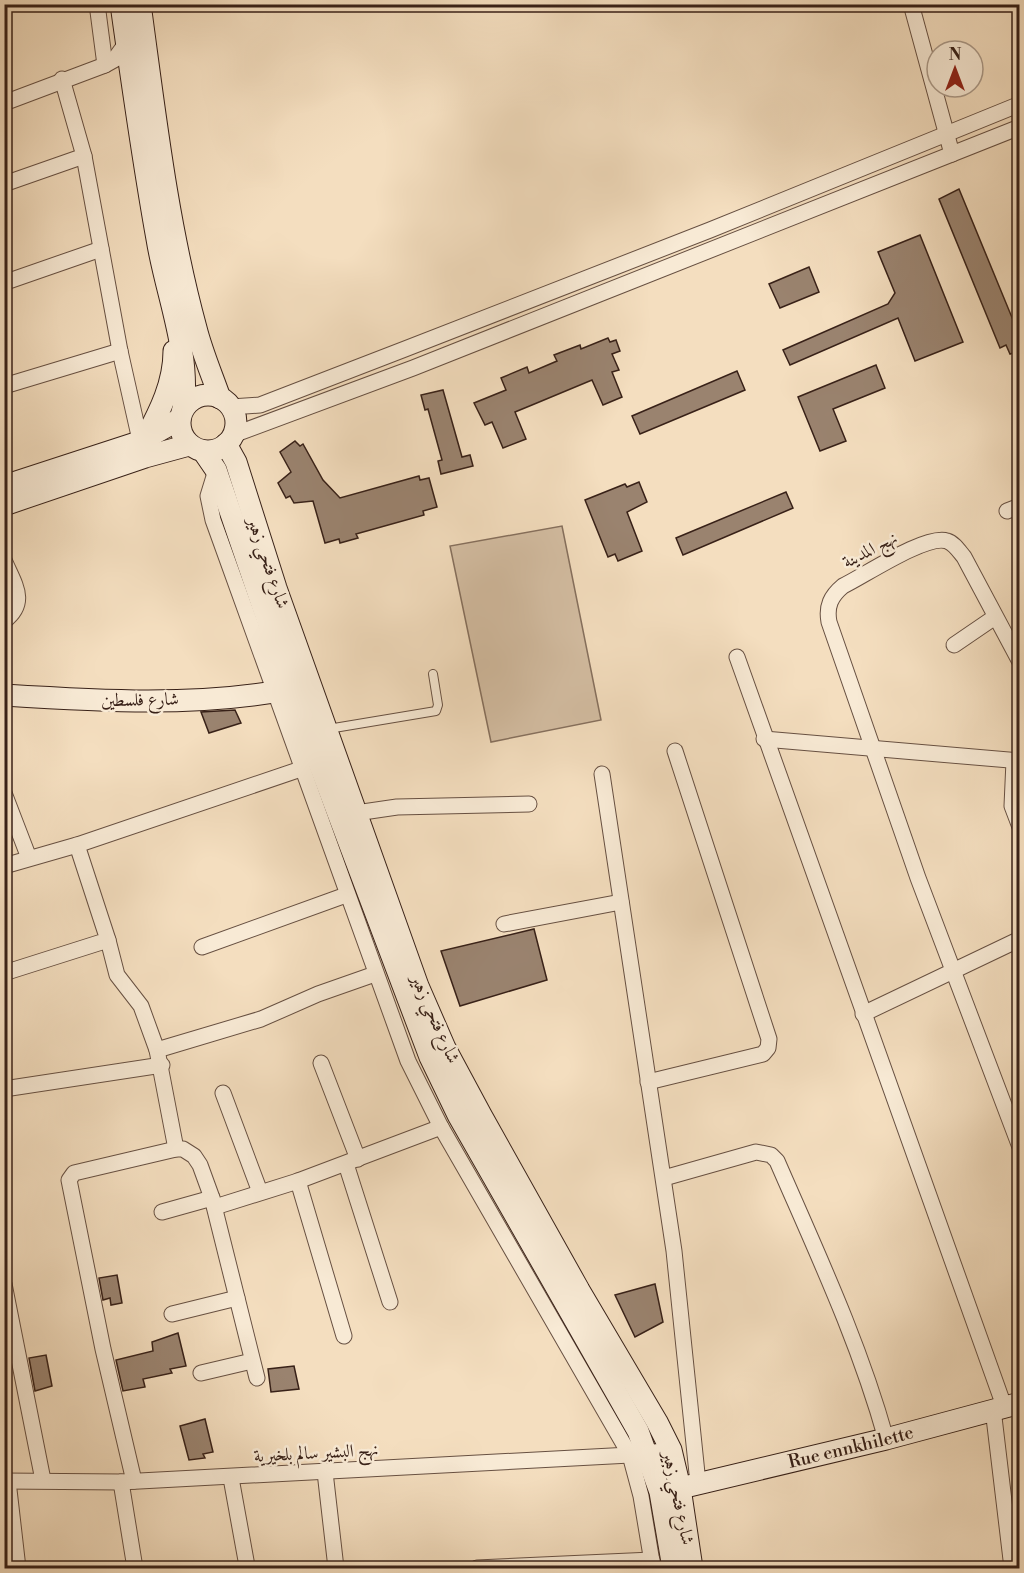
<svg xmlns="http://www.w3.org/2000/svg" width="1024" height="1573" viewBox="0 0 1024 1573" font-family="'Libre Bodoni',Amiri,serif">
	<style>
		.green { fill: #d4bea3; stroke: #86705e; stroke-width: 1.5 }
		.building { fill: #9a836f; stroke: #382118; stroke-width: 1.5 }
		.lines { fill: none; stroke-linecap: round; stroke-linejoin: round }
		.lane-casing { stroke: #675042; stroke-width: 10 }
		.street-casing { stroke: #675042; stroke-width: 17 }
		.secondary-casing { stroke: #382118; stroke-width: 23 }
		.lane { stroke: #f8ead5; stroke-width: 8 }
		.street { stroke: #f8ead5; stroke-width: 15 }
		.secondary { stroke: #f8ead5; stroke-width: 21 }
		.labels { text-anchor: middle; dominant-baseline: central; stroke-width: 5; stroke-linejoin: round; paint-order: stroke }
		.street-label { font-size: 18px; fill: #382118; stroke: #f8ead5 }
	</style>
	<rect width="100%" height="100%" fill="#f4debf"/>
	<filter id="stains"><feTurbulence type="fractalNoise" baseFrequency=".00333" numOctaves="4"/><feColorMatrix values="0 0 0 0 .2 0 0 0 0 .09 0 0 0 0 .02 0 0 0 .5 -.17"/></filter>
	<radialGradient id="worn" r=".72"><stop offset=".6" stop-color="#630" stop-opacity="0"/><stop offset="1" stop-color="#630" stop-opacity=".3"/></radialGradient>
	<polygon class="green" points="562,526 601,720 491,742 450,546"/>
	<g class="building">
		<polygon points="959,189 1020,337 1020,351 1010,354 1006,345 1000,348 939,199"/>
		<polygon points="920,235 963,342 915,361 898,318 790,365 783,350 888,304 895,293 878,252"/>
		<polygon points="809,267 819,292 780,308 769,284"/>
		<polygon points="608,338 610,342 616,340 620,351 612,354 619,370 612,372 622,397 603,405 592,380 532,405 515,412 526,439 503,448 492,422 485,425 474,403 506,390 501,378 527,367 529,373 557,361 554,355 580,345 581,349"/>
		<polygon points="876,365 885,388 833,409 846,441 820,451 798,397"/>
		<polygon points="737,371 745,390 640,434 632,416"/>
		<polygon points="443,390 462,457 470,455 473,466 441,474 438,461 442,460 428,409 425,410 421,395"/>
		<polygon points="295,441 300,446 303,444 323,480 340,498 419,476 420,480 429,478 437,507 423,511 424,515 356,534 358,538 340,543 339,539 325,543 313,501 294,503 290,496 286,498 278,483 291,472 280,452"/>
		<polygon points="639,482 647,502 627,512 642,551 618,561 615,554 608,557 585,500 625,484 627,487"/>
		<polygon points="786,492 793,508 683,555 676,538"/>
		<polygon points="235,710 241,723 209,733 201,712"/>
		<polygon points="534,929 547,980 460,1006 441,951"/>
		<polygon points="117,1275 122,1303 111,1305 110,1298 103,1300 99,1278"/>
		<polygon points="655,1284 663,1322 635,1337 615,1295"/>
		<polygon points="178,1333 186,1366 170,1369 172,1373 143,1379 145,1387 123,1391 116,1360 153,1351 152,1342"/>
		<polygon points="46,1355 52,1386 35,1391 29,1358"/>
		<polygon points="294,1366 299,1389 271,1392 268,1369"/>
		<polygon points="205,1419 213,1452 203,1454 205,1458 189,1460 180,1426"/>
	</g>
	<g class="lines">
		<g class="lane-casing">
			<polyline id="lane" points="328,729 436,711 438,705 433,674"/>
		</g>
		<g class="street-casing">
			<g id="street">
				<polyline points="97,4 105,65"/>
				<polyline points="911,4 952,154"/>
				<polyline points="62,79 84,156 120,351 142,449"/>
				<polyline points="4,103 105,65 114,60 127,42"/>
				<polyline points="4,184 84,156"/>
				<polyline points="6,282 101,249"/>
				<polyline points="4,386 120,351"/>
				<polyline points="231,407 260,405 405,349 710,230 1020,104"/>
				<polyline points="233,435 413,368 1020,127"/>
				<polyline points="216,470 208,496 213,520 408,1061 441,1127 630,1455 641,1496 653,1568"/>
				<polyline points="1007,511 1020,506"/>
				<path d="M4,560C14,584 29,602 4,621"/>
				<polyline points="954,645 995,617"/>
				<polyline points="737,657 1004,1406"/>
				<path d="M1020,662L964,557C959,551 954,543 947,541C926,534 864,576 843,586C831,596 826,606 829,622L918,878L1020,1147"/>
				<polyline points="764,739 1020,761"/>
				<polyline points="1014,761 1012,806 1020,827"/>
				<polyline points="602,774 674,1251 698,1483"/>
				<polyline points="4,793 29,858"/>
				<polyline points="356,813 397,807 529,804"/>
				<polyline points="4,866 77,845 301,769"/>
				<polyline points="504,924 621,902"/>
				<polyline points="108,940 117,975 141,1006 157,1050 176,1149"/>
				<polyline points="202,947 346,895"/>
				<polyline points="4,973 108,940 77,845"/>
				<polyline points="863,1014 1020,939"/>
				<polyline points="157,1050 261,1019 318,994 375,974"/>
				<polyline points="321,1063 358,1159"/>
				<polyline points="648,1082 763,1054 768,1048 769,1039 675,751"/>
				<polyline points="4,1089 162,1065"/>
				<polyline points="223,1093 260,1192"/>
				<polyline points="346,1164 390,1302"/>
				<path d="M664,1178L756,1152L771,1155L777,1161C817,1253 859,1342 886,1439"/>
				<polyline points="298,1181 344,1336"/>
				<polyline points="215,1207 298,1181 441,1127"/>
				<polyline points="162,1212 212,1198"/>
				<polyline points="4,1284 43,1480"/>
				<polyline points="172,1314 237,1298"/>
				<polyline points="201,1373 252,1361"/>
				<polyline points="993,1409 1012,1568"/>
				<polyline points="325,1472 336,1568"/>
				<polyline points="231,1478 247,1566"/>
				<polyline points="4,1481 121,1482 630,1455 671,1450"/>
				<polyline points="8,1481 18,1568"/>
				<polyline points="134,1481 103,1349 69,1180 74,1173 176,1149 183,1149 194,1156 200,1165 212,1198 257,1378"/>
				<polyline points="121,1482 135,1568"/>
				<polyline points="477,1568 652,1560"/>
			</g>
		</g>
		<g class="secondary-casing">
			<g id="secondary">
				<path d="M121,4C132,83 143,161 157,239C166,295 191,352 183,409"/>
				<path d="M140,4C155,113 167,222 196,328C202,352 212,375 220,398"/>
				<circle cx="208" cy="423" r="28"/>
				<path d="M145,439C160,411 174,383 174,351"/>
				<polyline points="226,444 236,462 276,588 418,986 445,1048 481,1115 579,1290 657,1422 671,1450 680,1488 692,1568"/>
				<polyline points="203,451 216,470 291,689 430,1057 458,1115 638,1431 660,1492 673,1568"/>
				<polyline points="4,486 139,442 180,419"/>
				<polyline points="4,505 145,457 189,445"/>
				<path d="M4,695C100,701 197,707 291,689"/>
				<path id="s1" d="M668,1491L886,1439L1020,1403"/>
			</g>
		</g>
		<use href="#lane" class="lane"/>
		<use href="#street" class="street"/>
		<use href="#secondary" class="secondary"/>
	</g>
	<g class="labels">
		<g class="street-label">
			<text transform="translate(870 550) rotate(-27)">نهج المدينة</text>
			<text transform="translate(268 563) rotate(71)">شارع فتحي زهير</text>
			<text transform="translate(140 700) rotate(-1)">شارع فلسطين</text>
			<text transform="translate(435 1019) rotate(66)">شارع فتحي زهير</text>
			<text stroke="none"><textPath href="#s1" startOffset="188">Rue ennkhilette</textPath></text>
			<text transform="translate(316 1453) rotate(-3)">نهج البشير سالم بلخيرية</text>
			<text transform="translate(678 1498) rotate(78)">شارع فتحي زهير</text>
		</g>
	</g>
	<rect width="1024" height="1573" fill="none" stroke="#f4debf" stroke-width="24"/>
	<rect x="6" y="6" width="1012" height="1561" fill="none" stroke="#382118" stroke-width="3"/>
	<rect x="12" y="12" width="1000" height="1549" fill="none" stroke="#382118" stroke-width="1.5"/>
	<g transform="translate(955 69)"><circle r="28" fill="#f8ead5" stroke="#ab9a89" stroke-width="1.5"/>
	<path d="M0-4.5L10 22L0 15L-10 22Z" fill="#8f2418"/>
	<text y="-9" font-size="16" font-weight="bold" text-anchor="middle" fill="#382118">N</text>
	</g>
	<rect width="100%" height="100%" filter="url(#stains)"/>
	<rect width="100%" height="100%" fill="url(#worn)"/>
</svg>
